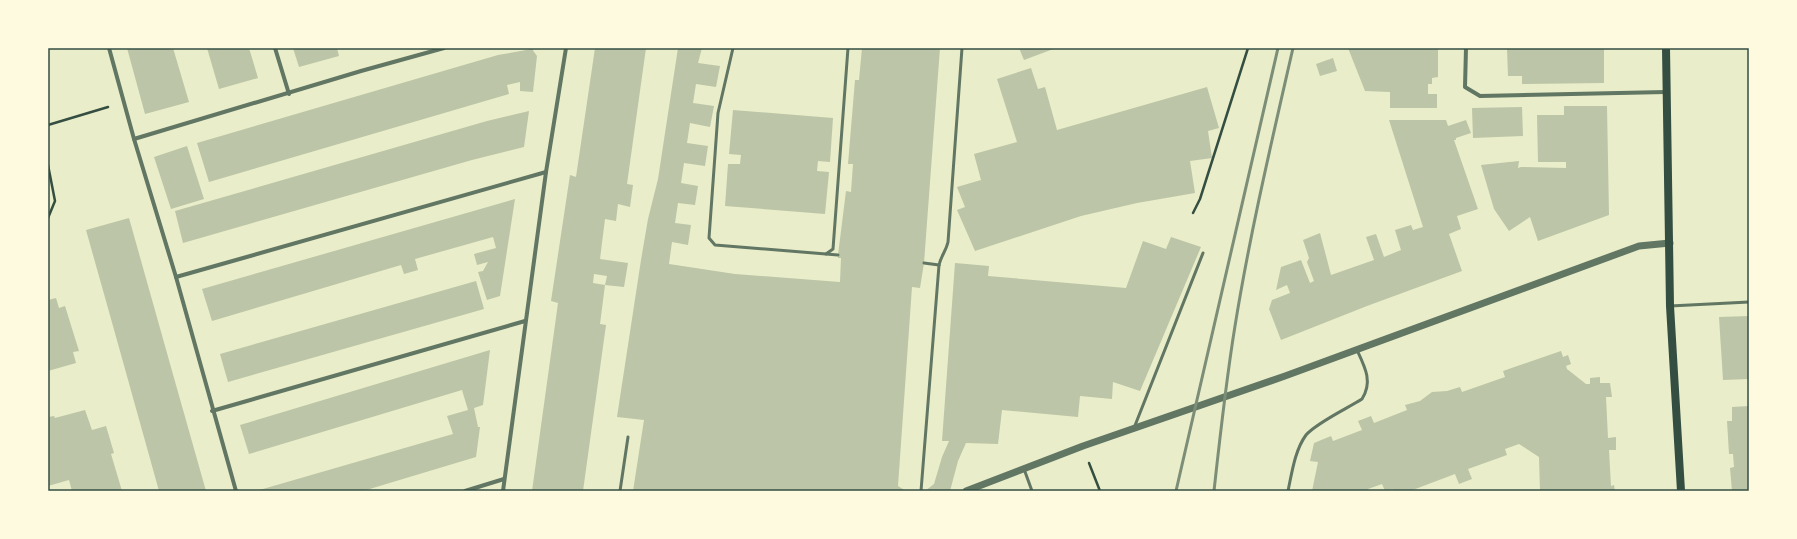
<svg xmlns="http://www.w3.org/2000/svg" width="1797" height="539" viewBox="0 0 1797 539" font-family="'Fira Sans',sans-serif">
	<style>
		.building { fill: #bcc5a7 }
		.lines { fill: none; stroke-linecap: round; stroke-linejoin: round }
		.path { stroke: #344e41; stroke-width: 2.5 }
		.service { stroke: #617663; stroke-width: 3 }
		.minor { stroke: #617663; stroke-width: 4 }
		.tertiary { stroke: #617663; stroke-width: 7 }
		.secondary { stroke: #344e41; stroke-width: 8 }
		.rail { stroke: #7c8e77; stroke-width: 3 }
		.neatline { fill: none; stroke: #344e41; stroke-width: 1.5 }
	</style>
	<rect width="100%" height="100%" fill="#e9edc9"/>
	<g class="building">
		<polygon points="127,48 173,48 189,102 145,114"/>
		<polygon points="207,48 249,48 258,78 219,89"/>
		<polygon points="293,48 337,48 339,56 299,67"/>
		<polygon points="595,48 646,48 627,184 633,185 630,207 618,204 616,221 605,219 600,259 628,263 624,287 605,285 607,276 594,274 593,283 605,285 600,324 606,325 583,491 532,491 558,303 551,301 570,175 576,177"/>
		<polygon points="678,48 702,48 698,63 720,66 716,87 696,84 693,103 714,106 710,127 690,123 687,143 708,146 705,166 684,163 681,183 698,186 695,205 678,203 675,223 691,225 688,245 672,242 669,264 735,274 840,282 841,258 838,258 838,255 846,191 851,192 853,164 848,164 855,80 859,80 862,48 940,48 924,263 920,288 912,287 898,486 906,491 633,491 644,420 617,417 641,260 648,219 658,179"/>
		<polygon points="1019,48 1056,48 1024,60"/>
		<polygon points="1348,48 1438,48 1438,77 1432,78 1432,84 1428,84 1428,94 1437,94 1437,108 1390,108 1390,92 1365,91"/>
		<polygon points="1507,48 1604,48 1604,83 1522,84 1522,76 1508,76"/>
		<polygon points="532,49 537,56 533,92 520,91 520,82 507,85 509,94 209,182 197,143 498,55"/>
		<polygon points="1333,58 1337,71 1320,76 1316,64"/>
		<polygon points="1031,68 1038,89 1045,87 1057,130 1207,87 1219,128 1208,131 1212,158 1190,161 1195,193 1137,203 1081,216 975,251 957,210 965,207 957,187 981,180 974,154 1017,142 997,79"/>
		<polygon points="1564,106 1607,106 1609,215 1538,241 1530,217 1509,231 1494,209 1481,165 1519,161 1518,168 1521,167 1566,168 1566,162 1538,162 1537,115 1564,115"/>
		<polygon points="1522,107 1523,136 1473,138 1472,108"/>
		<polygon points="733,110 833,118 830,162 818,161 817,171 829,172 825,214 725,206 728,164 740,164 741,155 729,154"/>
		<polygon points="529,111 524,147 472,160 183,243 175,211 487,121"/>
		<polygon points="1389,120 1446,120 1448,126 1466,120 1471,133 1456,138 1456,140 1454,140 1478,209 1457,216 1461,229 1449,234 1462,271 1367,306 1281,340 1269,309 1272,300 1290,293 1287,285 1276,290 1281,267 1301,260 1310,283 1314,281 1307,262 1309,258 1303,240 1320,233 1331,275 1374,260 1366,237 1376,234 1384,257 1401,250 1395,230 1411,225 1413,230 1423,227"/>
		<polygon points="187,146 204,199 171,209 154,157"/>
		<polygon points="515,199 500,296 487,300 478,272 483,271 488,262 477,265 474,254 496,248 493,237 415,259 418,270 404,274 401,265 212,321 202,289"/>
		<polygon points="129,218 176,385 206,491 159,491 113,326 86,230"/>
		<polygon points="1171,237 1201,247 1140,391 1113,382 1112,399 1080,396 1078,417 1002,410 998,444 966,443 958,461 950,491 925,491 934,484 942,457 949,441 942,441 955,263 989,266 988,276 1126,288 1143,241 1166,249"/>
		<polygon points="476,281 484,309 228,382 220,354"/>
		<polygon points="56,298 59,308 65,306 79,351 73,352 76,363 48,371 48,300"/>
		<polygon points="1749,316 1749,379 1723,380 1719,317"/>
		<polygon points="490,350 483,405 474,408 478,427 480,427 476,457 363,491 256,491 453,434 447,416 468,410 462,390 249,454 240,425"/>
		<polygon points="1561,351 1563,357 1568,355 1571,364 1566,366 1567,369 1586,384 1590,384 1590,378 1600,377 1600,383 1610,383 1612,397 1606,397 1608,438 1616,437 1616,450 1609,450 1611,486 1614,485 1615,491 1540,491 1539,457 1519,444 1505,449 1507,455 1468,469 1472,479 1459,484 1455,474 1410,491 1393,491 1393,489 1385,491 1382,484 1368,489 1368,491 1312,491 1318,462 1310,461 1314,443 1331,436 1333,441 1362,430 1358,421 1371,416 1374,423 1407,410 1405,405 1420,401 1432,392 1447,391 1460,387 1462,392 1505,377 1503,371"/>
		<polygon points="1749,406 1749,491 1732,491 1730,468 1734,467 1733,454 1729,454 1727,421 1732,421 1732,407"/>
		<polygon points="85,410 92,430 106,426 114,453 111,454 122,491 72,491 69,480 48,486 48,417 54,416 55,418"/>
	</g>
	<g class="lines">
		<g class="path">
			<polyline points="48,125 108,107"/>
			<polyline points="48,165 55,201 48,218"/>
			<polyline points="1193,213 1200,199 1248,48"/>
			<polyline points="1089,463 1100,491"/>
		</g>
		<g class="service">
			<polyline points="733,48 718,113 709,238 715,245 826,254 833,249 848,48"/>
			<polyline points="826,254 838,255"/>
			<polyline points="924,263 939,265"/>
			<polyline points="1670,306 1749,302"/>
			<polyline points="1134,428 1203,253"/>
			<polyline points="1024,469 1032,491"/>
			<polyline points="620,491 628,437"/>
			<path d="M921,491L939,265C941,256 946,251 948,242L962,48"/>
			<path d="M1288,491C1292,472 1295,450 1306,435C1316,423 1348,408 1362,399C1373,382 1365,367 1357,350"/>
		</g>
		<g class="minor">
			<polyline points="109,48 134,139 176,277 236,491"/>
			<polyline points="275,48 289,94"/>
			<polyline points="1466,48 1465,87 1480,96 1666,92"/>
			<polyline points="134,139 361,71 444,48"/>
			<polyline points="176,277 546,172"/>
			<polyline points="212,411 525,321"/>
			<polyline points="465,491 504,479"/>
			<polyline points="503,491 546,172 566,48"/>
		</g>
		<polyline class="tertiary" points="966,491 1083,446 1285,376 1639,246 1670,243"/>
		<polyline class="secondary" points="1666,48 1670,306 1681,491"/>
		<g class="rail">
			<polyline points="1176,491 1278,48"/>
			<path d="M1214,491C1220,436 1226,381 1235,326C1250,233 1272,140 1293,48"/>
		</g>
	</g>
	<rect width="1797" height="539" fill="none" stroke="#fefae0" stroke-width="98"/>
	<rect x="49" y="49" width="1699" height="441" class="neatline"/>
</svg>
